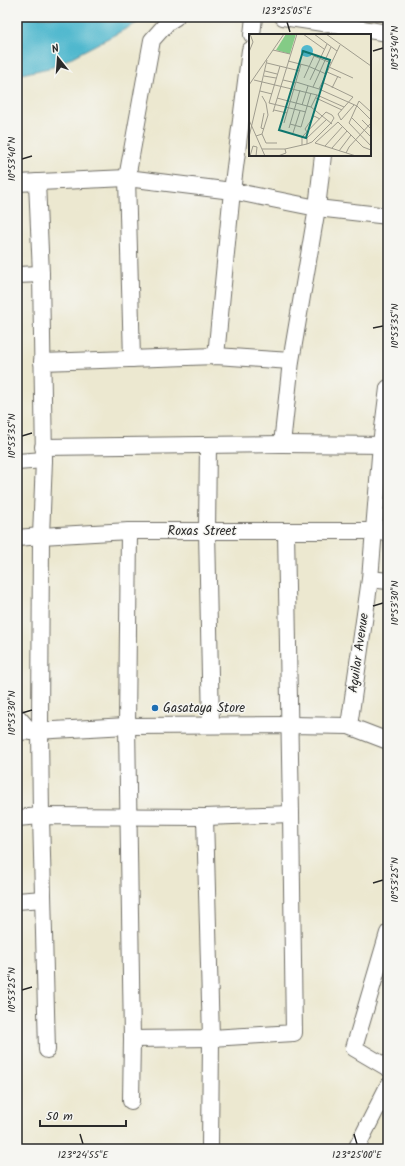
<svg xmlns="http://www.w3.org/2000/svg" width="405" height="1166" viewBox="0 0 405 1166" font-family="Kalam,sans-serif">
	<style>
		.water { fill: #50b8ce; stroke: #3e727c }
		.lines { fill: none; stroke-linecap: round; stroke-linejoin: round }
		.minor-casing { stroke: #6f6d65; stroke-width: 18 }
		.minor { stroke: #fff; stroke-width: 16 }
		.ticks { fill: none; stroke: #2b2b2b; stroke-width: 1.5 }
		.poi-dot { fill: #1f6fb2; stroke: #f6f6f2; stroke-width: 1.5 }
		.labels { text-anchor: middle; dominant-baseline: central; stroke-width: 3; stroke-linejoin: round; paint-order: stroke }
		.street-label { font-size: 13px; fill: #2b2b2b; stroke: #f6f6f2 }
		.poi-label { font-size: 13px; fill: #2b2b2b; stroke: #f6f6f2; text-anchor: start }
		.inset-road { fill: none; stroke: #9f9c8e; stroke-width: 1 }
		.view { fill: #0f766e; fill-opacity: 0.15; stroke: #0f766e; stroke-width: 2 }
		.inset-edge { fill: none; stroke: #2b2b2b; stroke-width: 2 }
		.neatline { fill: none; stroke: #2b2b2b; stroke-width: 1.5 }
		.ticks-label { font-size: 10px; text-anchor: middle; fill: #2b2b2b }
	</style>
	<rect width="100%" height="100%" fill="#f6f6f2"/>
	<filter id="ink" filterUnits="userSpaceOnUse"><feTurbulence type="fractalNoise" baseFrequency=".025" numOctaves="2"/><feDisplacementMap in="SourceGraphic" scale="8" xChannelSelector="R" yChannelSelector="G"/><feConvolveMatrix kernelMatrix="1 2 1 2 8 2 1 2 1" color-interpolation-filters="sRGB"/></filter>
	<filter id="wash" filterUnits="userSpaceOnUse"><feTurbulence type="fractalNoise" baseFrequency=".012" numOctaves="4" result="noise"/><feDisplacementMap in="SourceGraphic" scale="16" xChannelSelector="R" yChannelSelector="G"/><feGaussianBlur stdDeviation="0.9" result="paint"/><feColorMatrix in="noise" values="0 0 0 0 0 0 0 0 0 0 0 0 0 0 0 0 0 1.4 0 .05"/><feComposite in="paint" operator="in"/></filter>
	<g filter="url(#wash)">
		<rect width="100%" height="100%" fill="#ece8d0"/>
		<polygon class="water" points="17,17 138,17 137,23 53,67 17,75"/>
	</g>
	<g filter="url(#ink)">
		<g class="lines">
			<g class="minor-casing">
				<g id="minor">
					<polyline points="283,17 388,33"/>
					<polyline points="252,35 254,17"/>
					<polyline points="37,182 41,274 44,460 41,536 40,730 41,816 47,1050"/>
					<polyline points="17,183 127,178 232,191 317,208 388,216"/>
					<polyline points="17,275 41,274"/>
					<polyline points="216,356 232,191 250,50"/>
					<polyline points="132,359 127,178 152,40 168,22 176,17"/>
					<polyline points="42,362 216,356 291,361"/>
					<polyline points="282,444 291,361 317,208 323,155"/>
					<polyline points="208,445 207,531 211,725"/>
					<polyline points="43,447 282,444 388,445"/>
					<polyline points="17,462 44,460"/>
					<polyline points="129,531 127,726 132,1039 131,1101"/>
					<polyline points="17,538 41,536 129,531 374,531 388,533"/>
					<polyline points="370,579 388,581"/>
					<polyline points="17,716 31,732"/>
					<polyline points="349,726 370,579 381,444 388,388"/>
					<polyline points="17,732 127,726 290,725 349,726 388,741"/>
					<polyline points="205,817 211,1038 210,1148"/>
					<polyline points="17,818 41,816 205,817 291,814"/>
					<polyline points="17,901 43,899"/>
					<polyline points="388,933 354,1048 388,1068"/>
					<polyline points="132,1039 211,1038 294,1033 291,814 286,531"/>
					<polyline points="356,1149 388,1086"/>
				</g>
			</g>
			<use href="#minor" class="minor"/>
		</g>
	</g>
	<path class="ticks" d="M287,22L290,32M373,51L383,48M22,159L32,156M373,328L383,326M22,436L32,433M373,606L383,603M22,713L32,710M373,883L383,880M22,990L32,987M80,1134L83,1144M354,1134L357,1144"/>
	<circle class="poi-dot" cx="155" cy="708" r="4"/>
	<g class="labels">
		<g class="street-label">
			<text x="202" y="531">Roxas Street</text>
			<text transform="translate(359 653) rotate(-82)">Aguilar Avenue</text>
		</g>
		<g class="poi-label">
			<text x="163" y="708">Gasataya Store</text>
		</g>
	</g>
	<g transform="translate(249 34)">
		<rect width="122" height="122" fill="#ece8d0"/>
		<path d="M37,0H47L41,20L27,16Z" fill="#84cb86"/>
		<path d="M52 17a6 6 0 1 1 12 0a6 6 0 1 1-12 0Z" fill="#50b8ce"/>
		<path class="inset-road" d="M54,0L75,15M65,0L88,17M77,0L122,32M24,16L41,20M0,18L4,8L1,0M39,27L59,32L77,40M18,29L51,37M31,32L20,69L57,78M80,33L104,44M16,37L28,40M78,38L92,44M15,42L27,44M55,44L65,22L82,29M5,46L68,61L95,73M34,46L47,49M61,46L78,10M47,48L70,55L108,72L122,86M73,48L104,63L89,80L92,86M0,51L35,0M64,53L82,13M83,54L89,42M70,55L91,11M11,57L23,60M28,64L62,73L83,90M67,64L93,76M53,71L59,52M62,73L68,61M25,76L38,79M24,78L48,0M122,78L110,67L100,89L122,112M15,79L12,94L15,95M103,84L122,103M0,86L16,122M92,86L105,71M113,86L122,95M35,89L52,30M41,90L52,93L62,59M40,94L51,56M58,98L56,95L65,82L71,85M44,99L51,77M13,100L17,109H28M7,102L13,100L19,81L17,69L13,62M0,103L18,26M53,111V103L77,78L83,81L85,84L82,89L63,108L58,110M76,112L94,92M83,114L98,97M13,115H36L58,110V104L78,85M90,117L102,101M97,119L100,113L122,89M1,122L4,112L8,113L7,122M29,122L37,119L36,115M107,122L66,109L89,88L114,113L122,116"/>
		<path class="view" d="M54,17L81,26L57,104L30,96Z"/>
		<rect width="122" height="122" class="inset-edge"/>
	</g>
	<rect width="405" height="1166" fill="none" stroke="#f6f6f2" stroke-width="44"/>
	<g transform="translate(58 58) rotate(343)" stroke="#f6f6f2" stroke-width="3" paint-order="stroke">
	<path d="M0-3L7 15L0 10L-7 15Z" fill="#2b2b2b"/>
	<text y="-6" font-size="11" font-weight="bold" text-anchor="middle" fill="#2b2b2b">N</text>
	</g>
	<path d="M40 1120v6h86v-6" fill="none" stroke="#2b2b2b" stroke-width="2"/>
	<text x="46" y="1120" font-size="12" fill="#2b2b2b" stroke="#f6f6f2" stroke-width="3" paint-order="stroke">50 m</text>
	<rect x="22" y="22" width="361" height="1122" class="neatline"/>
	<g class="ticks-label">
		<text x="287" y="14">123°25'05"E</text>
		<text transform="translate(394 48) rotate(-90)" y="4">10°53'40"N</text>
		<text transform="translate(11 159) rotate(-90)" y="4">10°53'40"N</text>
		<text transform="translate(394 326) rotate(-90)" y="4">10°53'35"N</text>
		<text transform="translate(11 436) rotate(-90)" y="4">10°53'35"N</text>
		<text transform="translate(394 603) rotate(-90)" y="4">10°53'30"N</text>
		<text transform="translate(11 713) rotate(-90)" y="4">10°53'30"N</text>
		<text transform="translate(394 880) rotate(-90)" y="4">10°53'25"N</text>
		<text transform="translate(11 990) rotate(-90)" y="4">10°53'25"N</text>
		<text x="83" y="1158">123°24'55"E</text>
		<text x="357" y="1158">123°25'00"E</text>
	</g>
</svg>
